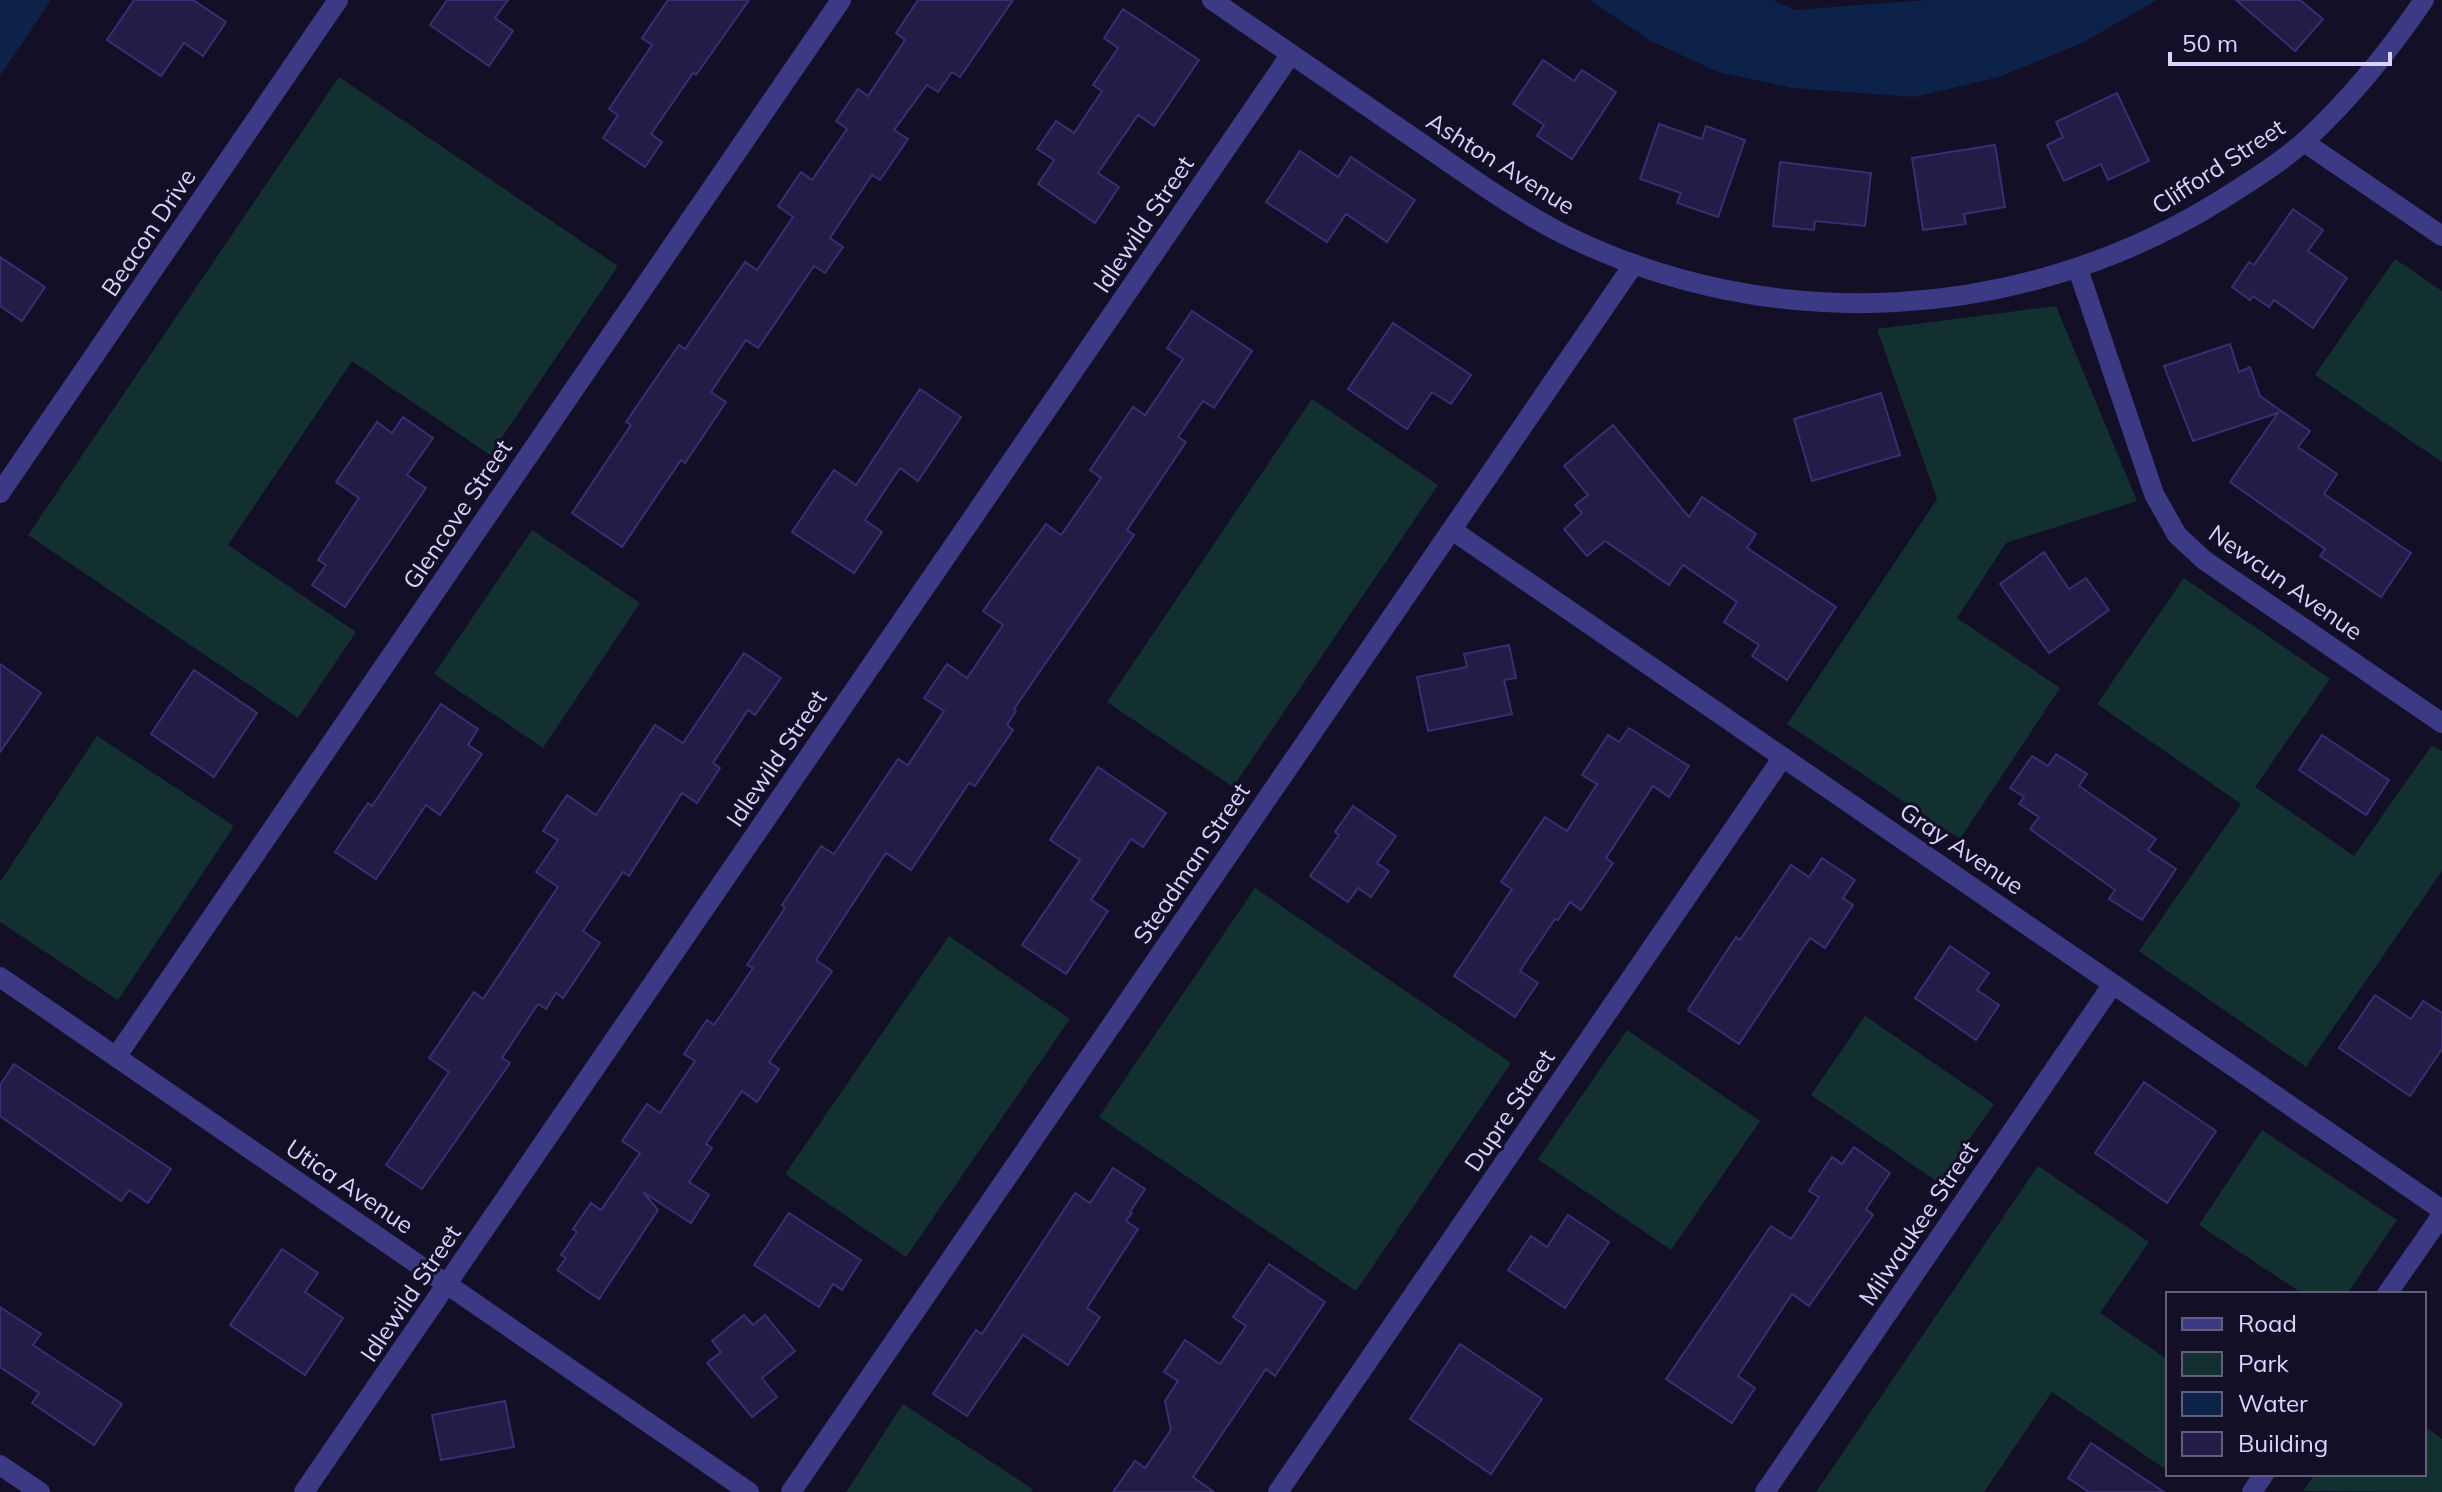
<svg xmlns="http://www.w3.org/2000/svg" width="2442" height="1492" viewBox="0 0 2442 1492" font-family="Mulish,sans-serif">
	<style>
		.green { fill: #12302f }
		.water { fill: #0c2248 }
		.building { fill: #241b47; stroke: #3b2d73; stroke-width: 2 }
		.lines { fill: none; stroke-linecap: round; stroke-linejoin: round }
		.minor { stroke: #3d3a85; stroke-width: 20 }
		.labels { text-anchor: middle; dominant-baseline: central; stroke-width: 6; stroke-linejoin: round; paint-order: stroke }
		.street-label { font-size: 24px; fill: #d9d4ff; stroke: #130f26 }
	</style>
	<rect width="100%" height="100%" fill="#130f26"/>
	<g class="green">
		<polygon points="339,77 618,266 490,455 352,361 228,545 356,632 298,718 28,535"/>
		<polygon points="2395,259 2442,291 2442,462 2315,375"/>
		<polygon points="2056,306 2137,501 2006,543 1957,618 2060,688 1960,839 1787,724 1937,499 1877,329"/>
		<polygon points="1312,399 1438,485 1233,787 1107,702"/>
		<polygon points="532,530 640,603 543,748 434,674"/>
		<polygon points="2184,578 2330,679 2255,787 2354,856 2432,745 2442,751 2442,871 2306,1067 2139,951 2241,804 2097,704"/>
		<polygon points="97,736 234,826 118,1000 0,922 0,882"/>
		<polygon points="1255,888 1511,1063 1356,1291 1099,1117"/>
		<polygon points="949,936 1070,1019 906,1257 785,1174"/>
		<polygon points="1865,1016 1994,1104 1939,1183 1811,1095"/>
		<polygon points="1627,1030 1760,1121 1671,1250 1538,1159"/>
		<polygon points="2262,1130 2397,1220 2347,1294 2303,1294 2199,1225"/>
		<polygon points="2038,1166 2149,1242 2100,1313 2168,1360 2168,1471 2052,1392 1984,1492 1816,1492"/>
		<polygon points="903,1404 1033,1489 1031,1492 846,1492"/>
		<polygon points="2424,1426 2442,1439 2442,1492 2303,1491 2315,1474 2424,1474"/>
	</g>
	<g class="water">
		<polygon points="0,0 51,0 0,76"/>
		<polygon points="1589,0 1773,0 1795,10 1926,0 2157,0 2082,43 1999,77 1914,97 1793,88 1718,72 1651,41"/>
	</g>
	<g class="building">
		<polygon points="134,0 193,0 226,22 203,56 184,43 161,76 107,40"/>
		<polygon points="447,0 508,0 495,18 513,31 489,66 430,25"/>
		<polygon points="668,0 749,0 696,75 693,73 651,134 662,142 645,167 603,138 618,115 609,109 652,45 642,38"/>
		<polygon points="918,0 1013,0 960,77 952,72 938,92 927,85 894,130 908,139 880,180 872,175 830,238 843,247 825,273 814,266 758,348 746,340 711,392 726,402 685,463 681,460 622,547 572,513 631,425 626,422 679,345 685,349 745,262 757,270 793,217 778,206 801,172 812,180 847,129 836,121 858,89 868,96 905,40 896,33"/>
		<polygon points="2236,0 2300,0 2323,19 2295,51"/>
		<polygon points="1123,9 1199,60 1154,126 1138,115 1098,173 1119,187 1095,223 1038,184 1054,160 1037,149 1056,121 1074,133 1102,91 1093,85 1118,48 1104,38"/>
		<polygon points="1543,60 1574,81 1582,70 1616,92 1572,159 1537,136 1544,125 1513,104"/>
		<polygon points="2117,93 2149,161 2108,180 2101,164 2064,181 2047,145 2063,137 2056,122"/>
		<polygon points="1659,124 1702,139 1706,126 1745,140 1718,217 1677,203 1681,193 1640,179"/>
		<polygon points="1995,145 2005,207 1964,214 1966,224 1923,230 1912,158"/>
		<polygon points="1300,151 1338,177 1351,157 1415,200 1387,242 1346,214 1327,242 1266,202"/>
		<polygon points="1780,162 1871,173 1865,226 1815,221 1814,230 1773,226"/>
		<polygon points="2293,209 2323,230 2308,251 2347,278 2313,328 2274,300 2269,307 2253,296 2250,300 2232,287 2249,262 2254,265"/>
		<polygon points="0,257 45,287 22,321 0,306"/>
		<polygon points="1192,311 1252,351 1214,408 1203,401 1178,437 1186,442 1127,530 1134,535 1014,709 1016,711 1007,725 1013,730 975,786 969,783 911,870 886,853 816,960 832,971 769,1062 779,1069 757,1102 742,1091 706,1144 712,1148 689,1182 709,1195 691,1223 643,1192 658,1210 599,1299 557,1270 566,1258 561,1255 577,1232 573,1229 591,1203 601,1210 640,1153 622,1141 647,1104 660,1113 695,1061 684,1054 707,1020 714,1025 753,968 747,965 785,908 782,905 821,846 834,854 898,759 908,765 944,711 924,698 947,664 967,678 1003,625 983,611 1046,524 1061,535 1101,478 1090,470 1133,407 1145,415 1183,359 1167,348"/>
		<polygon points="1393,323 1471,375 1451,404 1432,392 1407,429 1348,389"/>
		<polygon points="2230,344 2239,372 2250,367 2260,396 2310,431 2298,447 2337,474 2324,494 2411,553 2381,597 2320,556 2325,549 2230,482 2278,413 2193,441 2164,366"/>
		<polygon points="920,389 961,417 918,481 900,468 865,520 882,532 854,573 792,532 834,470 856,485"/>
		<polygon points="1881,393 1900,455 1812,481 1794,419"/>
		<polygon points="403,417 433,438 407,475 426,488 345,607 312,585 326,565 318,560 359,498 336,482 377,422 392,433"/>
		<polygon points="1613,425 1689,517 1702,497 1756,534 1747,548 1836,607 1787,680 1752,656 1759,645 1724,622 1737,602 1683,565 1669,585 1605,541 1587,556 1564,529 1582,513 1575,505 1588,495 1564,466"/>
		<polygon points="2044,552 2069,589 2086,578 2109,610 2049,653 2000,584"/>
		<polygon points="1509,645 1516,678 1504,680 1512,714 1428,731 1417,677 1467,667 1464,654"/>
		<polygon points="744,653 781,678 755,715 748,710 713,763 720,768 697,803 682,793 629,876 623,872 583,931 600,943 563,998 556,993 546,1009 538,1004 502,1058 510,1063 422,1189 386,1165 449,1072 429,1058 474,992 483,999 558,887 536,872 558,840 543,831 567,795 596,815 655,725 683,743"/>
		<polygon points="0,664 41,693 0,752"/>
		<polygon points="194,670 257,713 214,777 151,734"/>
		<polygon points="441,704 478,729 468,745 482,754 440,815 426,805 376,879 335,852 368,803 372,806"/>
		<polygon points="1629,728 1689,766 1669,797 1653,786 1606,858 1613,863 1581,910 1570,902 1558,920 1555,919 1520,971 1538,983 1515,1017 1454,976 1512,889 1501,882 1545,817 1567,831 1597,784 1582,775 1608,735 1619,742"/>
		<polygon points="2322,735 2389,780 2366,815 2299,770"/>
		<polygon points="2056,754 2087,774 2079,786 2156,839 2148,850 2176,869 2142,920 2109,899 2115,890 2030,829 2039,817 2019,804 2024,797 2010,788 2032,756 2048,766"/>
		<polygon points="1098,767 1166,813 1143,847 1131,839 1091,900 1108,911 1066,974 1022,945 1080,860 1050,840"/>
		<polygon points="1353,806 1396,836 1377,863 1389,871 1371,897 1358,888 1348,902 1310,876 1339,835 1335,832"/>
		<polygon points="1822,858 1855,880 1843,898 1853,905 1825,948 1810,938 1739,1044 1688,1010 1736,937 1740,940 1791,865 1809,877"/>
		<polygon points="1950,946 1989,973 1977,990 1999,1005 1976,1040 1915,998"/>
		<polygon points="2375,995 2411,1019 2423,1001 2442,1013 2442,1049 2410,1096 2339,1048"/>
		<polygon points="14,1064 171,1169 148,1203 129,1190 121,1201 0,1116 0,1085"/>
		<polygon points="2144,1082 2216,1131 2167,1203 2095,1153"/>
		<polygon points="1854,1147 1890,1173 1866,1209 1873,1215 1809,1306 1792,1294 1738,1376 1755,1388 1732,1423 1666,1379 1771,1226 1791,1239 1819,1197 1809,1191 1832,1157 1842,1164"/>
		<polygon points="1113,1168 1145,1189 1130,1212 1132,1213 1126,1221 1138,1229 1087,1308 1100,1317 1068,1365 1023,1335 967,1416 933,1394 976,1330 982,1334 1075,1193 1090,1203"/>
		<polygon points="789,1213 861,1260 842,1290 833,1284 819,1307 754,1265"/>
		<polygon points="1568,1215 1609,1242 1565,1308 1508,1270 1531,1236 1547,1247"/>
		<polygon points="282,1249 318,1273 305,1292 343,1318 305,1375 230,1325"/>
		<polygon points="1269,1264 1325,1302 1275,1376 1266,1369 1193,1477 1214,1492 1113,1492 1135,1461 1145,1468 1171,1430 1165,1401 1178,1381 1164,1372 1185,1340 1220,1364 1246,1326 1233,1317"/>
		<polygon points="0,1307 41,1334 33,1345 122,1404 94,1445 32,1403 39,1393 0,1367"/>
		<polygon points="744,1315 753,1325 765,1315 795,1351 762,1378 777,1397 752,1417 707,1363 721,1352 712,1341"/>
		<polygon points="1460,1344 1542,1399 1491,1474 1410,1419"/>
		<polygon points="505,1401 514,1447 441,1460 432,1415"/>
		<polygon points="2091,1443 2164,1492 2089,1492 2068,1478"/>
	</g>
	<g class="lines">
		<g class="minor">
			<path d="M1212,0C1280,46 1347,93 1415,139C1463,172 1511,207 1563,234C1772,338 2023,323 2221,200C2249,182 2282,162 2307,139C2351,98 2390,50 2424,0"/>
			<polyline points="2304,142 2442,236"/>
			<polyline points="2078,269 2154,494 2177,535 2204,560 2442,723"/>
			<polyline points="0,493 338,0"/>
			<polyline points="1452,530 2442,1210"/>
			<polyline points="0,977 749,1492"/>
			<polyline points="116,1057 841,0"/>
			<polyline points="2387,1294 2442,1215"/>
			<polyline points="0,1465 40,1492"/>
			<polyline points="304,1492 1291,54"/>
			<polyline points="791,1492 1634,264"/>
			<polyline points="1278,1492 1783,757"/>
			<polyline points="1765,1492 2113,984"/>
			<polyline points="2252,1492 2264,1474"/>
		</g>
	</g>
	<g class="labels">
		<g class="street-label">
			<text transform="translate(1501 163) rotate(32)">Ashton Avenue</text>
			<text transform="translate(2218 166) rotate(-33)">Clifford Street</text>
			<text transform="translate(1143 224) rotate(-56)">Idlewild Street</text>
			<text transform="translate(148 232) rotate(-56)">Beacon Drive</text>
			<text transform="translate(457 514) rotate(-56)">Glencove Street</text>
			<text transform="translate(2286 582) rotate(35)">Newcun Avenue</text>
			<text transform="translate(776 758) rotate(-56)">Idlewild Street</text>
			<text transform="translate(1962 848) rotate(34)">Gray Avenue</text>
			<text transform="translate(1191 863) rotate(-56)">Steadman Street</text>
			<text transform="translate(1509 1110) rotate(-56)">Dupre Street</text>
			<text transform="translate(350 1186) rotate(34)">Utica Avenue</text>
			<text transform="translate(1918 1223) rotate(-56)">Milwaukee Street</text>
			<text transform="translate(410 1293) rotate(-56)">Idlewild Street</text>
		</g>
	</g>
	<rect x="2166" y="1292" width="260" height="184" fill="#130f26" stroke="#625e7d" stroke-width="2"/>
	<rect x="2182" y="1318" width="40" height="12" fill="#3d3a85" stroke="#625e7d" stroke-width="2"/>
	<text x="2238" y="1332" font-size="24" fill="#d9d4ff">Road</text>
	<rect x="2182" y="1352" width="40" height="24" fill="#12302f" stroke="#625e7d" stroke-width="2"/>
	<text x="2238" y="1372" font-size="24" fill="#d9d4ff">Park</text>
	<rect x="2182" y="1392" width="40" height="24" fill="#0c2248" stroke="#625e7d" stroke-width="2"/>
	<text x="2238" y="1412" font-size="24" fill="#d9d4ff">Water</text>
	<rect x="2182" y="1432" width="40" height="24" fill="#241b47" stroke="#625e7d" stroke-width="2"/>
	<text x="2238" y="1452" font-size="24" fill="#d9d4ff">Building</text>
	<path d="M2170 52v12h220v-12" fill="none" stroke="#d9d4ff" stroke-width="4"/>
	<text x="2182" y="52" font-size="24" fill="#d9d4ff" stroke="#130f26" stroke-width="6" paint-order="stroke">50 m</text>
</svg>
